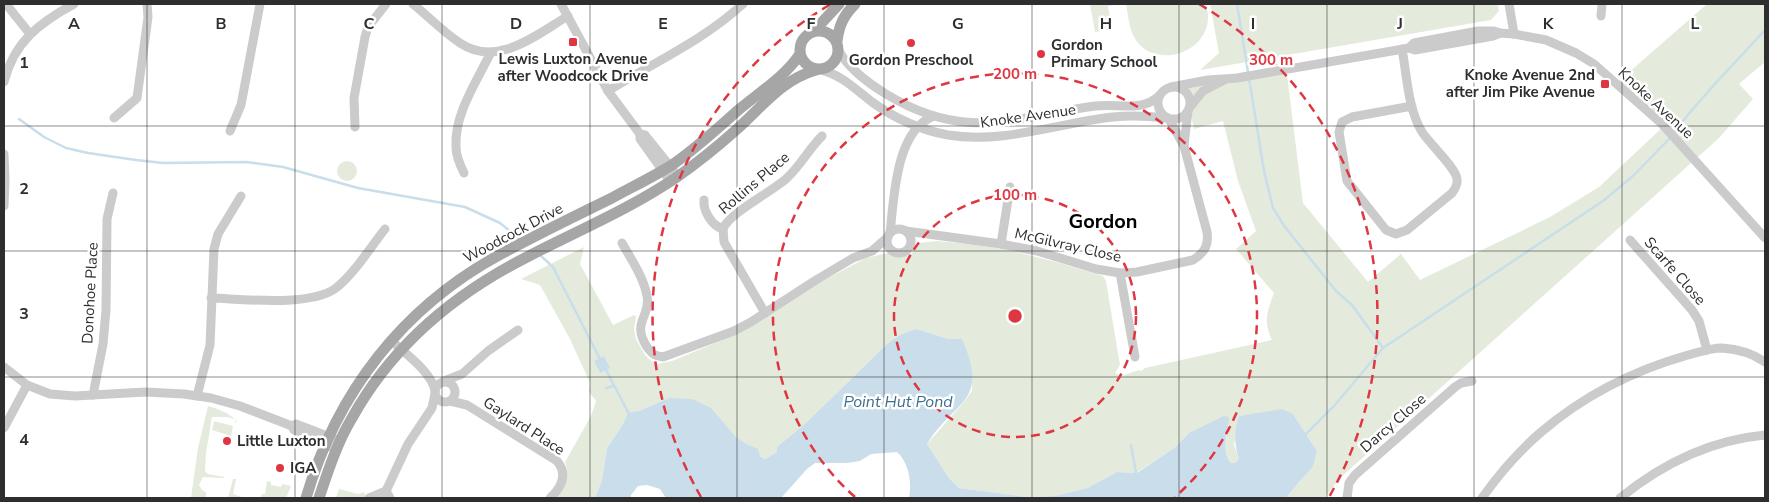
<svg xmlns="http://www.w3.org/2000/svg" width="1769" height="502" viewBox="0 0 1769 502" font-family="'Nunito Sans',sans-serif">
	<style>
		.green { fill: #e4ebdc }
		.water { fill: #c9ddea }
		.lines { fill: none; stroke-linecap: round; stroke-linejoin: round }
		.stream { stroke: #c9ddea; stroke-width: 2.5 }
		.minor { stroke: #cbcbcb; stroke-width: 9 }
		.major { stroke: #a6a6a6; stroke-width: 11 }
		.grid { fill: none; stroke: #2e2e2e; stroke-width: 1; stroke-opacity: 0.55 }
		.ring { fill: none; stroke: #de3742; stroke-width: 2.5; stroke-dasharray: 9 6 }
		.poi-dot { fill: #de3742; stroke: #fff; stroke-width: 2 }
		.labels { text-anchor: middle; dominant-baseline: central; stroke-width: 5; stroke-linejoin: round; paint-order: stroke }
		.poi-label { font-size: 15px; font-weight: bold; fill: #2e2e2e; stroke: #fff; text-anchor: start }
		.street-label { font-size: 15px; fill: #2e2e2e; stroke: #fff }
		.water-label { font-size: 16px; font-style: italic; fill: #3f6e8c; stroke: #fff }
		.district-label { font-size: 20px; font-weight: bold; fill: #000; stroke: #fff }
		.grid-label { font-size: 16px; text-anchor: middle; font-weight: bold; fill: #2e2e2e; stroke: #fff; stroke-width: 5; stroke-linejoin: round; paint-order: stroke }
		.centre { fill: #de3742; stroke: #fff; stroke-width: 2.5 }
		.ring-label { font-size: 15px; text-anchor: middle; font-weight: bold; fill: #de3742; stroke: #fff; stroke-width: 5; stroke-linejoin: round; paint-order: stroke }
	</style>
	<rect width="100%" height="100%" fill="#fff"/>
	<g class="green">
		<polygon points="1090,4 1122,4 1108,6 1112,29 1095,32"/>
		<path d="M1126,4H1206C1206,8 1209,14 1208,19C1206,55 1152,70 1134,37C1129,28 1128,14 1126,4Z"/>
		<polygon points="1210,4 1498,4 1499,11 1491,20 1200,70 1219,53"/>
		<path d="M1707,4H1765V62L1739,84L1753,99L1719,138L1339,479L1325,498H1286L1299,482L1313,467L1317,451L1293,414H1254L1239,416L1234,445L1239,459L1235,463H1231C1222,454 1227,437 1229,425L1189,433L1174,448L1136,473L1117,472L1089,488L1055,496L1027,497L959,488L949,478L927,444L963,403L972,391V375L948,339L917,329L888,343L807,422L777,447V452L765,459L735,436L725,425L669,398L639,411L628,414L622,426L607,448L602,480L595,498H555C563,485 570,477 565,462L591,416L596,401L589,392L590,383L570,339L540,285L521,279L584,247L580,264L613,325L634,315L636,317L634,329L636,339L645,355L650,360L658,364L672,361L739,333L817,284L866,258L888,253L895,256L912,254L913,250L919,243L937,241L969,244L1009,250L1056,262L1103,276L1106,281L1120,365L1115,373L1121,376L1139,370L1141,371L1145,368L1272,340C1263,321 1267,312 1274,293L1236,249L1256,231L1238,181L1223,121L1194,129L1184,85L1286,67L1303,203L1368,282L1401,254L1420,280L1550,217L1599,187L1666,124L1619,81Z"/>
		<circle cx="347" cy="171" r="10"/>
		<path d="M208,406C219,409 228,413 236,420V425L235,419L227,417H212L206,453L205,471L208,474L225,477L224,478L203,477L199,485L202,490L206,492V497L210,498H191L198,448Z"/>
		<polygon points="214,421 233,426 231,436 212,430"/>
		<polygon points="233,479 236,479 233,494 245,498 228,498"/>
		<polygon points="267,481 271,482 271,485 281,487 282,484 291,486 286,498 260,498 262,494 265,494"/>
		<polygon points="339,489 358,494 364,492 366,498 336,498"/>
	</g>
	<g class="water">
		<path d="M917,329L948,339H962C990,404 955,399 927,444L949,478L959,488L1027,497L1055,496L1088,488L1117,472L1137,473L1174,448L1189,433L1224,416L1229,417C1229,430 1220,452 1231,463H1235L1239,459C1234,444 1234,432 1239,416L1282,409L1293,414L1317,451L1313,467L1299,482L1286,498H909C912,482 909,463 897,452L871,454L860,461L847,463H815L807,469L781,498H666L660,489L647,485L638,486L631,495V498H595L602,480L607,448L622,426L628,413L639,411L669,398L692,399L711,408L735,436L746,444L758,449L760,456L765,459L777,452V447L807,422L888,343L902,334Z"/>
		<polygon points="604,356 610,368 600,373 594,361"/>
	</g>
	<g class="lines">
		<g class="stream">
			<polyline points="1237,4 1264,171 1273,208 1285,227 1336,291 1352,305 1383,348 1334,406 1305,435"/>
			<polyline points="19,119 44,137 66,148 88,153 136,160 163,163 246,162 283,167 358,188 465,207 500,223 521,240"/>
			<polyline points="1674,134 1686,117 1713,86 1765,30"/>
			<polyline points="539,254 553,267 601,361"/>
			<polyline points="1383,348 1603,201 1633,176 1670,138"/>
			<polyline points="605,368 629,414"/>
			<polyline points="606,388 614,386"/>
			<polyline points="1131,445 1136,473"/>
		</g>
		<g class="minor">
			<polyline points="6,4 30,34"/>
			<path d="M413,4C428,16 443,32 460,43C497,68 536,35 568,16"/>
			<polyline points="561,4 608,91 640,134 645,135 678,176"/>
			<polyline points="1509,4 1514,34"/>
			<polyline points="1601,16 1602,4"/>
			<polyline points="1409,48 1414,43 1478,31 1494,31 1500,33 1514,34 1546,40 1576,53 1594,64 1662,124 1765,238"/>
			<path d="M1402,49C1407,76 1408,109 1422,132C1429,143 1456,168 1457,179C1458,184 1455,189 1452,193L1407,230L1396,234L1386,230L1347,181L1339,132L1342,122L1352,117L1412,106"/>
			<path d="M839,51C849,69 868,83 886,94C965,142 1012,118 1095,106C1118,103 1142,113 1160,95"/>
			<path d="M821,70C842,75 855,89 872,102C894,118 921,130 948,135C1004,144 1058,123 1113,117C1131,115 1149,116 1166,118"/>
			<path d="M4,82C14,42 39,23 74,4"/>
			<circle cx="1174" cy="103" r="16"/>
			<polyline points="1171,87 1208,80 1237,78 1409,48 1415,50 1493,36 1500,33"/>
			<path d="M608,91C656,61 701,42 743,4"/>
			<polyline points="1190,107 1203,91 1224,80"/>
			<polyline points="114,118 137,98 148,17 147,4"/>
			<polyline points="355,127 354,98 365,37 368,27 386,4"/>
			<polyline points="230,131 241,105 260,4"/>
			<polyline points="640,134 640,139 670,181"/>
			<polyline points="1184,145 1188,111"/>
			<polyline points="4,154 5,181 4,206"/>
			<path d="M464,173C460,165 456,156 456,147C454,114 477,81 491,52"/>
			<path d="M704,200C703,211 712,226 723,229"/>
			<circle cx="899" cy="241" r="12"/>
			<path d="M906,231L1001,244L1037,251L1096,269L1120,273L1137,272L1193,260C1204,253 1209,246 1207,232L1184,146L1169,119"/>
			<path d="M890,233C894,200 895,130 934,116"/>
			<polyline points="1630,240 1692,310 1699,321 1707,350"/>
			<path d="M622,243C631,259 644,278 647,296C651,317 631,322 647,347C652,354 655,356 663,357L734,331L751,322L816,280L853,258L872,251L888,237"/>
			<polyline points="1001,244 1010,187"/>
			<polyline points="1120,273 1135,357"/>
			<path d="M211,298C243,299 311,307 336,288C354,274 370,248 385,229"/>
			<path d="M765,313L724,242L723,229C729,213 772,192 787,178C801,165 808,150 822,136"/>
			<path d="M391,340C405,354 432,372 435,391"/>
			<polyline points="4,367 27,385 50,394 75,396 145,392 184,394 211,398 240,406 292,426 296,424 335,439"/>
			<polyline points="444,381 462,374 488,351 518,330"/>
			<circle cx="445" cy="392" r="10"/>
			<polyline points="93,395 103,344 106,310 107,219 113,193"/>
			<polyline points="197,396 210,345 214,249 218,234 241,196"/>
			<path d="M450,401L467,405L557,461C568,474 562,487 550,498"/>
			<polyline points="292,426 294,430 330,447"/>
			<polyline points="4,428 27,385"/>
			<polyline points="386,491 408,444 432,408 435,394"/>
			<polyline points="369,498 386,491 390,498"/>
			<polyline points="1347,498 1349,483 1355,475 1455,387 1461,383 1472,381"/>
			<path d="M1482,498C1499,474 1518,452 1540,433C1583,396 1635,370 1688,355C1699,352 1711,348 1722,348C1738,349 1752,353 1765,362"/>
			<path d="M1620,498C1662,464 1711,440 1765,435"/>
		</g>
		<g class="major">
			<circle cx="819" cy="50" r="19"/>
			<polyline points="814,31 839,4"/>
			<path d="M837,41C839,25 844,15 855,4"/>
			<path d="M306,498C337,392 403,307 501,254C538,234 575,216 612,198C632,187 653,177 672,165C695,149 715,131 736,112C758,93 784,78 800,54"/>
			<path d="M319,498C328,471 337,443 352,418C392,346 454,294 527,257C577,231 630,209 677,177C697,163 717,147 736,130C762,107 781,80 816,70"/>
		</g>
	</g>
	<path class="grid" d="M147,4V498M295,4V498M442,4V498M590,4V498M737,4V498M884,4V498M1032,4V498M1179,4V498M1327,4V498M1474,4V498M1622,4V498M4,126H1765M4,251H1765M4,377H1765"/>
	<g class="ring">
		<circle cx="1015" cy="316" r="121"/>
		<path d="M855 497A242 242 0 1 1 1175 497"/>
		<path d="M701 497A362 362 0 0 1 831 4M1199 4A362 362 0 0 1 1329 497"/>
	</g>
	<g class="poi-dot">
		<rect x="568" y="37" width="10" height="10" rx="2.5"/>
		<circle cx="911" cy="43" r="5"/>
		<circle cx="1041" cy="54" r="5"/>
		<rect x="1600" y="79" width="10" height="10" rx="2.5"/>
		<circle cx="227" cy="441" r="5"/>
		<circle cx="280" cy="468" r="5"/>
	</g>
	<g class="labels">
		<g class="poi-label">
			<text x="1051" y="45">Gordon<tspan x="1051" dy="17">Primary School</tspan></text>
			<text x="573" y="59" text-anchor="middle">Lewis Luxton Avenue<tspan x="573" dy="17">after Woodcock Drive</tspan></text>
			<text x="911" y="60" text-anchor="middle">Gordon Preschool</text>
			<text x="1595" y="75" text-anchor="end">Knoke Avenue 2nd<tspan x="1595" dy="17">after Jim Pike Avenue</tspan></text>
			<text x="237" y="441">Little Luxton</text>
			<text x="290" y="468">IGA</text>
		</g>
		<g class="street-label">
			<text transform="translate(1656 103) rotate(43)">Knoke Avenue</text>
			<text transform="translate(1028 116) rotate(-8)">Knoke Avenue</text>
			<text transform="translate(754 183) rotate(-40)">Rollins Place</text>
			<text transform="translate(513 233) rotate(-28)">Woodcock Drive</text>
			<text transform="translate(1068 245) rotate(13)">McGilvray Close</text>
			<text transform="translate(1675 271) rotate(49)">Scarfe Close</text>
			<text transform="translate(90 293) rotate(-87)">Donohoe Place</text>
			<text transform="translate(1393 423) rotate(-41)">Darcy Close</text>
			<text transform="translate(524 426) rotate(33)">Gaylard Place</text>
		</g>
		<g class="water-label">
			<text x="898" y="402">Point Hut Pond</text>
		</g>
		<g class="district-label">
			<text x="1103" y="221">Gordon</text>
		</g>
	</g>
	<g class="grid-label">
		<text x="74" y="29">A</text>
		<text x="221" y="29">B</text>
		<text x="369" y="29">C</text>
		<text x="516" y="29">D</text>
		<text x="663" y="29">E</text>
		<text x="811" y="29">F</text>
		<text x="958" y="29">G</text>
		<text x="1106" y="29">H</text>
		<text x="1253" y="29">I</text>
		<text x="1400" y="29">J</text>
		<text x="1548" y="29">K</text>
		<text x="1695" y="29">L</text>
		<text x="24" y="68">1</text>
		<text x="24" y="194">2</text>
		<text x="24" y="319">3</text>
		<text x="24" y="445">4</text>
	</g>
	<circle cx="1015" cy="316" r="8" class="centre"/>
	<g class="ring-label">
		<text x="1271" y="65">300 m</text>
		<text x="1015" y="79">200 m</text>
		<text x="1015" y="200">100 m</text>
	</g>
	<rect width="1769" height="502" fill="none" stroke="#2e2e2e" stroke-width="10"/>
</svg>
